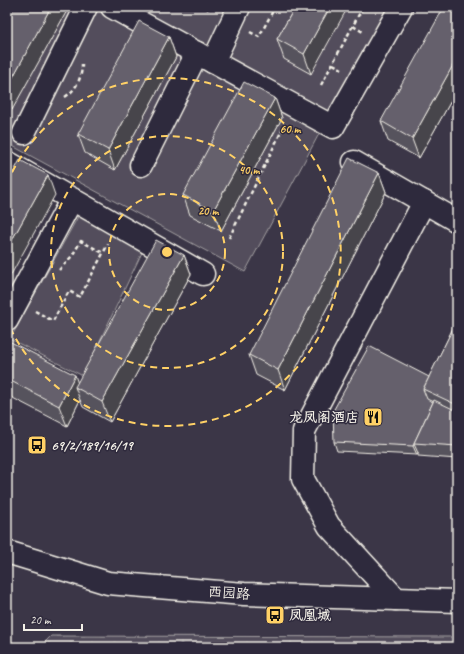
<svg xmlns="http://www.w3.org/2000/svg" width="464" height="654" viewBox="0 0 464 654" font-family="Caveat,'LXGW WenKai TC',sans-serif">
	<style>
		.green { fill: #534e5c; stroke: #a4a0a2 }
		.forest { fill: url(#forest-firs); stroke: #a4a0a2 }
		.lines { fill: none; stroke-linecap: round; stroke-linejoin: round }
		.minor-casing { stroke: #f4f1e8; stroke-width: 25 }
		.major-casing { stroke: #f4f1e8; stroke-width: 25 }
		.path { stroke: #f4f1e8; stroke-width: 2.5; stroke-dasharray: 4 3; stroke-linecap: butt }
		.minor { stroke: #2f2a3d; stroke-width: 22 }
		.major { stroke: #2f2a3d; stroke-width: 22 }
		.wall { fill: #57535d; stroke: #f4f1e8 }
		.shaded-wall { fill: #47444c; stroke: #f4f1e8 }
		.building { fill: #65616c; stroke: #f4f1e8 }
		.ring { fill: none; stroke: #ffd166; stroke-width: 2; stroke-dasharray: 7 5 }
		.labels { text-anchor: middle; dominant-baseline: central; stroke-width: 3; stroke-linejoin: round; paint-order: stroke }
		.poi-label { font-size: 14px; font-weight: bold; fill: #f4f1e8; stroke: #2f2a3d; text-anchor: start }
		.street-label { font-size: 14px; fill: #f4f1e8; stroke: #2f2a3d }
		.centre { fill: #ffd166; stroke: #2f2a3d; stroke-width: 2 }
		.ring-label { font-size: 12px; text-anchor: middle; font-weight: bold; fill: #ffd166; stroke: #2f2a3d; stroke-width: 3; stroke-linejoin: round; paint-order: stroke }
	</style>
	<defs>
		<pattern id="forest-firs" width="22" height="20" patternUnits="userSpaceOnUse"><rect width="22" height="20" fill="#534e5c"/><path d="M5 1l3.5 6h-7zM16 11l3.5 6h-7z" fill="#6c6873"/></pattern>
	</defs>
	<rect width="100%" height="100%" fill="#3b3647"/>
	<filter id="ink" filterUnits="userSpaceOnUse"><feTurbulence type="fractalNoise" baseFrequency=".025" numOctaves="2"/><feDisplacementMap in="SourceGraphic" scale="8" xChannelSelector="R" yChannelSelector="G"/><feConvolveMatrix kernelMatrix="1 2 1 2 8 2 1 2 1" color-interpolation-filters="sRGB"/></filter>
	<g filter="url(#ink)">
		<g class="green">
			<polygon points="69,7 203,7 208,10 210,7 387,7 245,272 7,143 7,108 12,110"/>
			<polygon points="84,206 147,242 83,376 10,339"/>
		</g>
		<polygon class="forest" points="51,636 457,637 457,647 40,647"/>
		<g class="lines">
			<g class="minor-casing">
				<g id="minor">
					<polyline points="112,7 333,127 401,7"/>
					<polyline points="213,62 239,7"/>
					<polyline points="24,133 86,7"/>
					<polyline points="7,162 203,274"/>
					<polyline points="354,162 457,221"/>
					<polyline points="141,165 197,53"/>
					<polyline points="7,320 72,199"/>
					<polyline points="396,599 329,526 303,479 304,431 424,202"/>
				</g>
			</g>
			<g class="major-casing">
				<polyline id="major" points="7,552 108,583 244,594 457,601"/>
			</g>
			<g class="path">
				<polyline points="353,26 363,32"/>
				<polyline points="250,32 259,37 275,7"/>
				<polyline points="333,64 342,69"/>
				<polyline points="321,85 363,7"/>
				<path d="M65,97C77,89 82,77 82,64"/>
				<polyline points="229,238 285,124"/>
				<polyline points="59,270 72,256 81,241 103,253"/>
				<polyline points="35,311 53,321 69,291 80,297 108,244"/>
			</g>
			<use href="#minor" class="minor"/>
			<use href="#major" class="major"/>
		</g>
		<g class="wall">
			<polygon points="203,7 210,7 208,10"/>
			<polygon points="295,7 311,74 284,59 277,39"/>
			<polygon points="457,7 457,90 419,158 388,141 381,121"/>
			<polygon points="7,15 12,110 7,108"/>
			<polygon points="169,37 176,57 115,170 85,153 78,134"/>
			<polygon points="275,98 282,118 221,231 190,215 183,195"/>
			<polygon points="379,173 386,192 285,390 256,375 249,355"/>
			<polygon points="184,255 191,274 110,422 83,407 80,400 67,426 7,395 7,340 78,383"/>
			<polygon points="457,320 457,459 418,456 418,453 417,455 337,451 334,442 429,377"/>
		</g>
		<g class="shaded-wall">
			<polygon points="51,7 69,7 12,110 7,96 7,88"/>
			<polygon points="330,7 348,7 311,74 304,54"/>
			<polygon points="169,37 176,57 115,170 108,150"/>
			<polygon points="457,58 457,90 419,158 412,139"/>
			<polygon points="275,98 282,118 221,231 213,211"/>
			<polygon points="379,173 386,192 285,390 278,370"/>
			<polygon points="48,175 55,195 7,282 7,249"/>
			<polygon points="184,255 191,274 110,422 102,402"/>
			<polygon points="75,375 80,390 75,387 80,400 67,426 59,406"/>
			<polygon points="414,444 418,453 417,455 413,446"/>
		</g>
		<g class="building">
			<polygon points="12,7 51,7 7,88 7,15"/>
			<polygon points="295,7 330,7 304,54 277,39"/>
			<polygon points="444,7 457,7 457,58 412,139 381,121"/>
			<polygon points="139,21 169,37 108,150 78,134"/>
			<polygon points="244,82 275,98 213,211 183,195"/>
			<polygon points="349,158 379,173 278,370 249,355"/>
			<polygon points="20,160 48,175 7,249 7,184"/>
			<polygon points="156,240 184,255 102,402 75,387"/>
			<polygon points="457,320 457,405 423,389"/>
			<polygon points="7,340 75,375 59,406 7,379"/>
			<polygon points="369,346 429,377 423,389 427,399 433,402 414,443 414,444 413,446 334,442 333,411"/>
			<polygon points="434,400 457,411 457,446 414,443"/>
		</g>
	</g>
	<g class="ring">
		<circle cx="167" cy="252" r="58"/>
		<circle cx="167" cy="252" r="116"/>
		<path d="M7 183A174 174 0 1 1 7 321"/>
	</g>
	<defs>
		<g id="restaurant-square" transform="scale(1)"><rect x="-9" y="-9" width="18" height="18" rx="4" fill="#ffd166" stroke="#2f2a3d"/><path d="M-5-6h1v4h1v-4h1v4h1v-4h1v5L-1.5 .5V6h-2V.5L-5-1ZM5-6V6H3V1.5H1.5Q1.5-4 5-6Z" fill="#111"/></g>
		<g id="bus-square" transform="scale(1)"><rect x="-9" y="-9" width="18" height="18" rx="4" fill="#ffd166" stroke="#2f2a3d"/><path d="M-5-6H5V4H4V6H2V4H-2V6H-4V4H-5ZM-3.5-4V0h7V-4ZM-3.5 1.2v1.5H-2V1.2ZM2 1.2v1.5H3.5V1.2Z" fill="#111"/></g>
	</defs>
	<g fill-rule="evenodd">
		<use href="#restaurant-square" x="373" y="417"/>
		<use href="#bus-square" x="37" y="445"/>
		<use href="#bus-square" x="275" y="615"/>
	</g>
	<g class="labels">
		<g class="poi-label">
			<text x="359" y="417" text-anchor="end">龙凤阁酒店</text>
			<text x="51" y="445">69/2/189/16/19</text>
			<text x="289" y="615">凤凰城</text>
		</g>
		<g class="street-label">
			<text transform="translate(229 593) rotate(4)">西园路</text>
		</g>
	</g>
	<circle cx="167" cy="252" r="6" class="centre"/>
	<g class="ring-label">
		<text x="290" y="133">60 m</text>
		<text x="249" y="174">40 m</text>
		<text x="208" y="215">20 m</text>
	</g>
	<rect width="464" height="654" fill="none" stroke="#2f2a3d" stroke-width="24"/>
	<rect x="12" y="12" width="440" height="630" fill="none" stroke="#f4f1e8" stroke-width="1.5" filter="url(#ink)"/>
	<path d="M24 624v6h58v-6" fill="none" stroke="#f4f1e8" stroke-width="2"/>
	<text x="30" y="624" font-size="12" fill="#f4f1e8" stroke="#2f2a3d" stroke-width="3" paint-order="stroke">20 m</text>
</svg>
